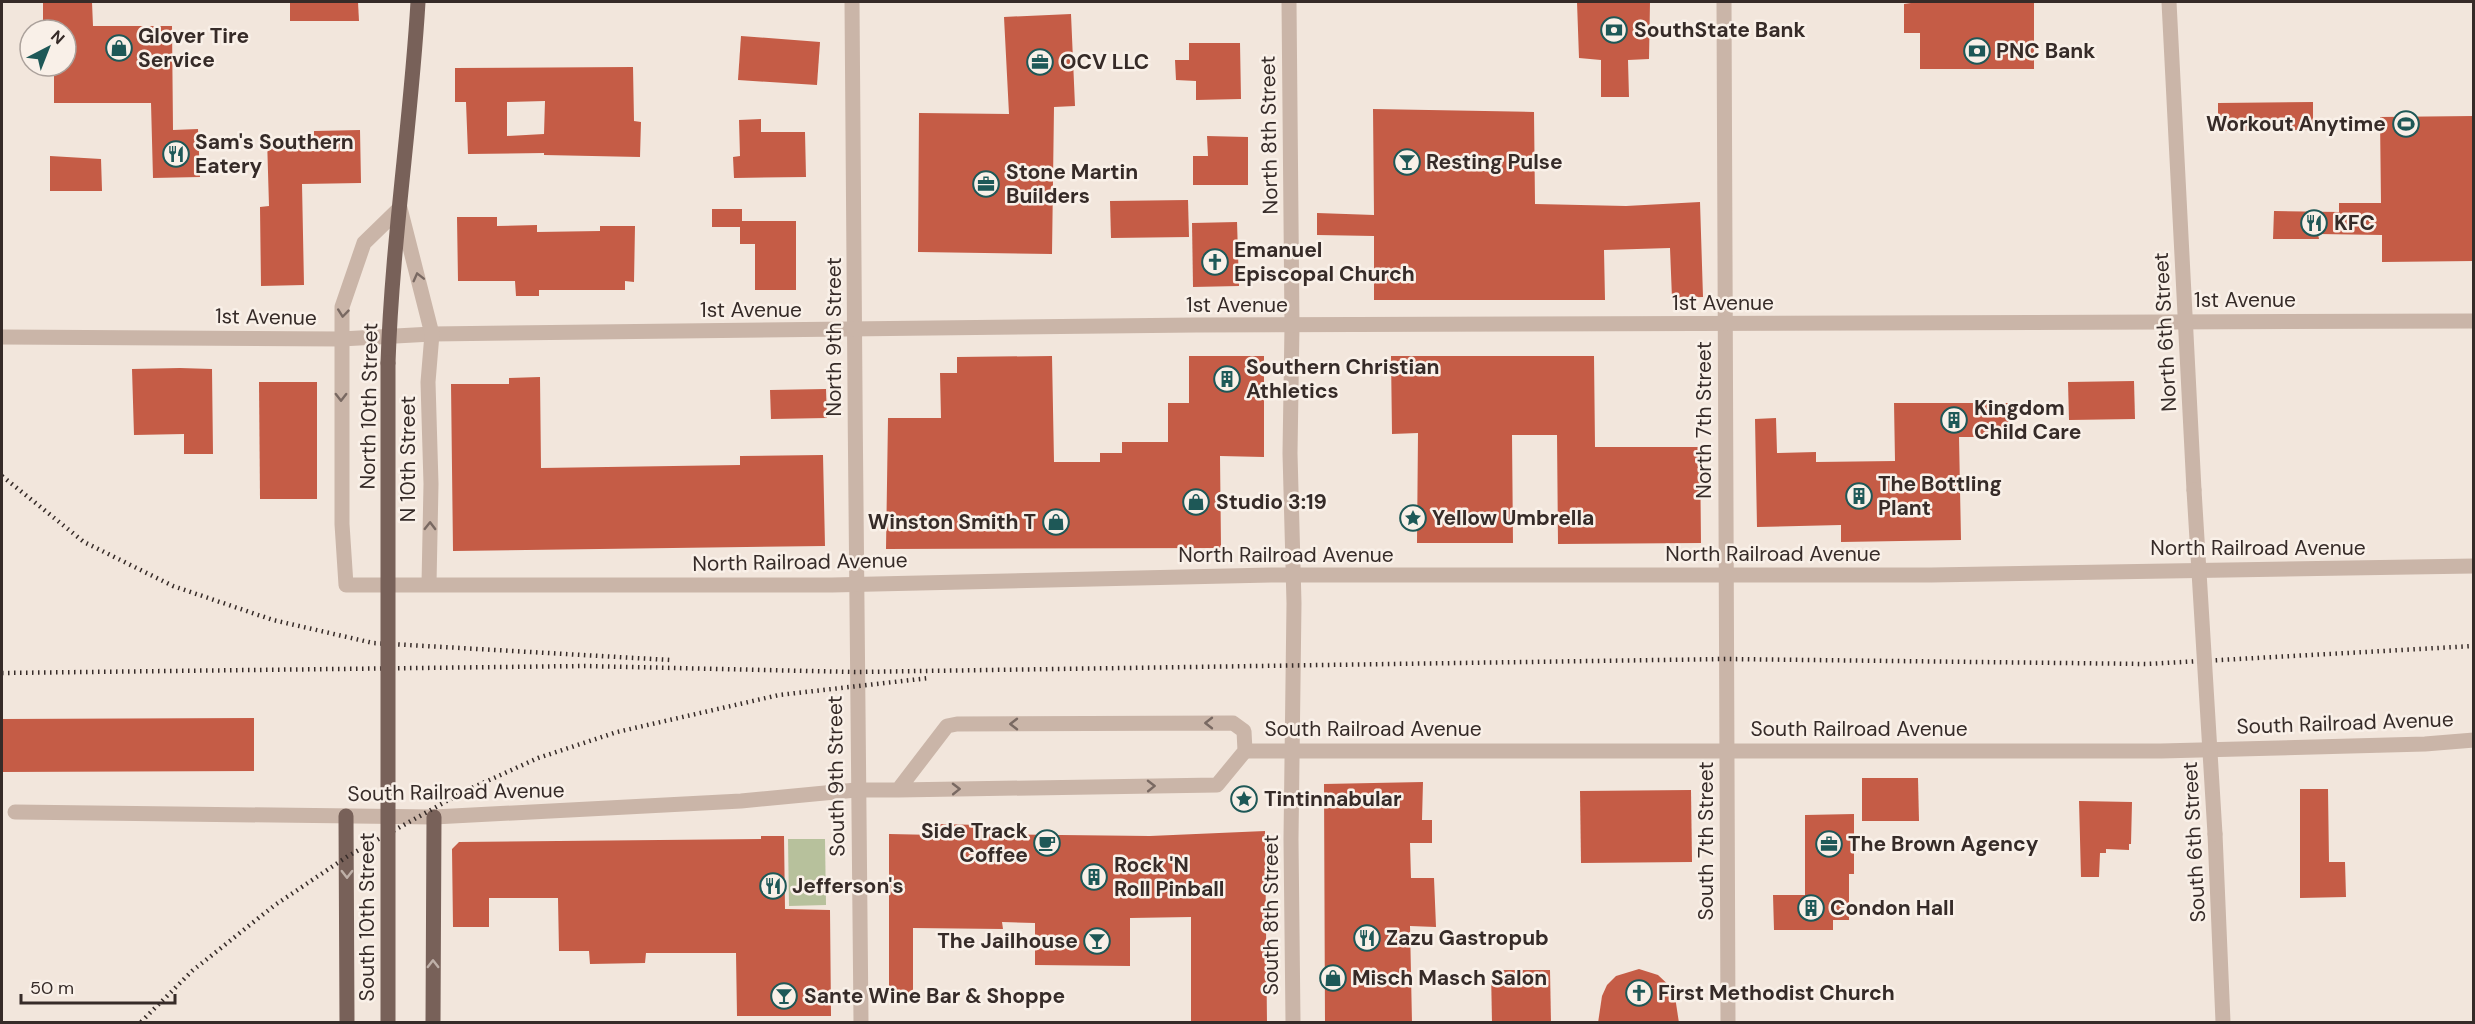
<svg xmlns="http://www.w3.org/2000/svg" width="2475" height="1024" viewBox="0 0 2475 1024" font-family="'DM Sans',sans-serif">
	<style>
		.green { fill: #b7c19c }
		.building { fill: #c55c46; fill-rule: evenodd }
		.lines { fill: none; stroke-linecap: round; stroke-linejoin: round }
		.minor { stroke: #cab5a8; stroke-width: 15 }
		.tertiary { stroke: #cab5a8; stroke-width: 15 }
		.primary { stroke: #786159; stroke-width: 15 }
		.rail { stroke: #362b28; stroke-width: 4.5; stroke-dasharray: 1.5 4.5; stroke-linecap: butt }
		.tertiary-bridge { stroke: #cab5a8; stroke-width: 15 }
		.primary-bridge { stroke: #786159; stroke-width: 15 }
		.oneway { stroke: #796962 }
		.oneway2 { stroke: #bfb0a8 }
		.labels { text-anchor: middle; dominant-baseline: central; stroke-width: 5; stroke-linejoin: round; paint-order: stroke }
		.poi-label { font-size: 21px; font-weight: bold; fill: #362b28; stroke: #f9f0e8; text-anchor: start }
		.street-label { font-size: 21px; fill: #362b28; stroke: #f9f0e8 }
	</style>
	<rect width="100%" height="100%" fill="#f2e6dc"/>
	<polygon class="green" points="788,839 825,839 826,905 789,906"/>
	<g class="building">
		<polygon points="43,2 92,2 93,26 172,26 173,130 198,129 200,177 153,178 151,103 54,103 54,66 66,66 66,30 43,30"/>
		<polygon points="290,2 358,2 359,21 290,21"/>
		<polygon points="1577,2 1650,2 1649,59 1628,60 1629,97 1601,97 1601,60 1579,58"/>
		<polygon points="1918,2 2034,2 2034,69 1920,69 1920,33 1904,33 1904,4"/>
		<polygon points="1071,14 1075,106 1054,107 1052,254 918,252 919,113 1009,114 1004,17"/>
		<polygon points="741,36 820,42 817,85 738,80"/>
		<polygon points="1189,43 1240,43 1241,99 1196,100 1196,81 1176,80 1175,60 1189,60"/>
		<path d="M633,67L634,121L641,122L640,157L544,155V153L468,154L466,102H455V68ZM545,101L544,134L507,136V102Z"/>
		<polygon points="2313,102 2313,130 2218,131 2218,103"/>
		<polygon points="1373,109 1534,112 1535,204 1626,206 1700,202 1703,297 1672,298 1670,248 1604,250 1605,300 1374,300 1374,236 1317,235 1317,213 1374,215"/>
		<polygon points="2474,116 2474,261 2382,262 2382,235 2318,234 2319,239 2273,239 2274,211 2339,212 2339,203 2381,203 2380,117"/>
		<polygon points="761,119 761,132 805,132 806,177 734,178 733,157 740,156 739,120"/>
		<polygon points="360,130 361,183 302,184 304,285 261,286 260,207 269,206 267,138 314,137 314,131"/>
		<polygon points="1207,136 1248,137 1248,185 1193,185 1193,156 1208,156"/>
		<polygon points="50,156 101,159 102,191 50,191"/>
		<polygon points="1188,200 1189,237 1111,238 1110,201"/>
		<polygon points="712,209 742,209 742,221 796,221 796,290 755,290 755,244 740,244 740,227 712,227"/>
		<polygon points="457,217 497,217 497,226 537,225 537,232 600,231 600,226 635,226 634,282 625,281 625,290 539,290 539,296 516,296 515,281 458,281"/>
		<polygon points="1237,222 1239,286 1193,287 1192,223"/>
		<polygon points="1052,356 1054,462 1100,462 1100,453 1122,453 1122,442 1168,442 1168,403 1189,403 1189,356 1264,356 1264,457 1220,456 1221,548 886,549 888,418 941,418 940,373 957,373 957,357"/>
		<polygon points="1391,356 1594,356 1595,447 1700,447 1701,543 1558,544 1557,435 1512,435 1513,543 1417,543 1418,433 1392,434"/>
		<polygon points="180,368 212,369 213,454 184,454 184,434 134,435 132,369"/>
		<polygon points="540,377 541,468 740,465 740,456 823,455 825,546 453,551 451,384 509,384 509,378"/>
		<polygon points="2134,381 2135,419 2069,420 2068,382"/>
		<polygon points="259,382 317,382 317,499 260,499"/>
		<polygon points="826,389 827,418 771,419 770,390"/>
		<polygon points="1894,403 2014,403 2014,437 1959,437 1961,540 1841,542 1841,525 1757,527 1755,419 1776,418 1777,453 1816,452 1816,462 1895,461"/>
		<polygon points="254,718 254,771 2,772 2,719"/>
		<polygon points="1862,778 1918,778 1919,821 1862,821"/>
		<polygon points="1423,782 1422,820 1432,820 1432,843 1410,843 1411,878 1434,878 1436,927 1410,926 1412,1023 1325,1023 1324,784"/>
		<polygon points="2300,789 2328,789 2329,862 2345,862 2346,897 2300,898"/>
		<polygon points="1691,790 1692,862 1581,863 1580,791"/>
		<polygon points="2079,801 2132,802 2131,844 2129,844 2129,850 2106,849 2106,853 2100,853 2099,877 2081,877"/>
		<polygon points="1854,814 1854,874 1849,874 1849,920 1833,920 1833,930 1774,930 1773,895 1805,895 1805,815"/>
		<polygon points="936,824 983,825 983,834 1150,836 1265,831 1267,1023 1191,1023 1191,917 1130,918 1130,966 1035,965 1035,923 1002,922 1003,929 913,928 913,995 889,994 889,834 936,835"/>
		<polygon points="761,836 784,836 785,909 830,910 831,1016 737,1016 736,953 646,953 645,963 590,964 589,951 559,951 558,898 489,898 489,927 453,927 452,849 459,842 761,839"/>
		<polygon points="1639,969 1658,975 1674,990 1679,1023 1598,1023 1602,996 1607,985 1616,976"/>
		<polygon points="1491,970 1550,970 1551,1023 1492,1023"/>
	</g>
	<g class="lines">
		<g class="minor">
			<path d="M852,2C856,342 855,682 861,1022"/>
			<polyline points="1289,2 1292,326 1290,453 1294,603 1291,839 1293,1022"/>
			<polyline points="1724,2 1728,1022"/>
			<polyline points="2,337 341,339 432,334 1196,325 2474,321"/>
			<polyline points="429,584 431,484 428,382 432,334 400,208 364,243 342,307 342,524 346,585 832,585 1271,575 1931,575 2474,566"/>
			<polyline points="1245,751 2161,751 2425,744 2474,740"/>
			<polyline points="15,812 434,817 741,801 856,790 898,790 1217,785 1245,751 1244,731 1233,723 957,724 947,726 898,790"/>
		</g>
		<g class="tertiary">
			<polyline points="2169,2 2194,490"/>
			<polyline points="2215,834 2223,1022"/>
		</g>
		<g class="primary">
			<path d="M388,363C392,242 411,122 418,2"/>
			<polyline points="346,816 347,1022"/>
			<polyline points="433,1022 434,817"/>
		</g>
		<g class="rail">
			<polyline points="2,476 84,542 173,586 273,620 373,643 670,660"/>
			<polyline points="2,673 585,666 855,672 1726,659 2147,664 2474,646"/>
			<polyline points="141,1022 192,971 275,905 348,856 463,792 538,758 617,732 779,695 929,678"/>
		</g>
		<polyline class="tertiary-bridge" points="2194,490 2215,834"/>
		<polyline class="primary-bridge" points="388,1022 388,363"/>
	</g>
	<defs><path id="oneway-chevron" d="M-2-3.5L2.5 0L-2 3.5" fill="none" stroke-width="1.6" stroke-linecap="round" stroke-linejoin="round" transform="scale(1.5)"/></defs>
	<g class="oneway">
		<use href="#oneway-chevron" transform="translate(418 277) rotate(-104)"/>
		<use href="#oneway-chevron" transform="translate(343 313) rotate(96)"/>
		<use href="#oneway-chevron" transform="translate(341 397) rotate(90)"/>
		<use href="#oneway-chevron" transform="translate(430 526) rotate(-89)"/>
		<use href="#oneway-chevron" transform="translate(1209 723) rotate(180)"/>
		<use href="#oneway-chevron" transform="translate(1014 724) rotate(180)"/>
		<use href="#oneway-chevron" transform="translate(1151 786) rotate(-1)"/>
		<use href="#oneway-chevron" transform="translate(956 789) rotate(-1)"/>
	</g>
	<g class="oneway2">
		<use href="#oneway-chevron" transform="translate(347 874) rotate(90)"/>
		<use href="#oneway-chevron" transform="translate(433 964) rotate(-90)"/>
	</g>
	<defs>
		<g id="bank-ring" transform="scale(1.35)"><circle r="9.5" fill="#f9f0e8" stroke="#1e5857" stroke-width="1.5"/><path d="M-6-4H6V4H-6ZM0-2.3a2.3 2.3 0 1 0 0 4.6a2.3 2.3 0 1 0 0-4.6Z" fill="#1e5857"/></g>
		<g id="shop-ring" transform="scale(1.35)"><circle r="9.5" fill="#f9f0e8" stroke="#1e5857" stroke-width="1.5"/><path d="M-5-2.5h2.3a2.7 3.5 0 0 1 5.4 0H5L5.5 6h-11ZM-1.5-2.5h3a1.5 2.3 0 0 0-3 0Z" fill="#1e5857"/></g>
		<g id="office-ring" transform="scale(1.35)"><circle r="9.5" fill="#f9f0e8" stroke="#1e5857" stroke-width="1.5"/><path d="M-6-3h4V-5.5h4V-3h4V5H-6ZM-1-4.5V-3h2v-1.5ZM-6 0V1H6V0Z" fill="#1e5857"/></g>
		<g id="stadium-ring" transform="scale(1.35)"><circle r="9.5" fill="#f9f0e8" stroke="#1e5857" stroke-width="1.5"/><path d="M0-5a6.5 5 0 1 0 0 10a6.5 5 0 1 0 0-10ZM-3.5-1.8h7v3.6h-7Z" fill="#1e5857"/></g>
		<g id="restaurant-ring" transform="scale(1.35)"><circle r="9.5" fill="#f9f0e8" stroke="#1e5857" stroke-width="1.5"/><path d="M-5-6h1v4h1v-4h1v4h1v-4h1v5L-1.5 .5V6h-2V.5L-5-1ZM5-6V6H3V1.5H1.5Q1.5-4 5-6Z" fill="#1e5857"/></g>
		<g id="bar-ring" transform="scale(1.35)"><circle r="9.5" fill="#f9f0e8" stroke="#1e5857" stroke-width="1.5"/><path d="M-6-5H6L.8 .8V4.5H3.5V6h-7V4.5H-.8V.8Z" fill="#1e5857"/></g>
		<g id="church-ring" transform="scale(1.35)"><circle r="9.5" fill="#f9f0e8" stroke="#1e5857" stroke-width="1.5"/><path d="M-1.2-6h2.4v3.5h3.3v2.4h-3.3V6h-2.4V-.1h-3.3v-2.4h3.3Z" fill="#1e5857"/></g>
		<g id="building-ring" transform="scale(1.35)"><circle r="9.5" fill="#f9f0e8" stroke="#1e5857" stroke-width="1.5"/><path d="M-4-6H4V6H1V3H-1V6H-4ZM-2.5-4.3h1.7v1.8h-1.7ZM.8-4.3h1.7v1.8H.8ZM-2.5-1h1.7V.8h-1.7ZM.8-1h1.7V.8H.8Z" fill="#1e5857"/></g>
		<g id="sight-ring" transform="scale(1.35)"><circle r="9.5" fill="#f9f0e8" stroke="#1e5857" stroke-width="1.5"/><path d="M0-6L1.8-2.2L6-1.7L2.9 1.2L3.7 5.4L0 3.3L-3.7 5.4L-2.9 1.2L-6-1.7L-1.8-2.2Z" fill="#1e5857"/></g>
		<g id="cafe-ring" transform="scale(1.35)"><circle r="9.5" fill="#f9f0e8" stroke="#1e5857" stroke-width="1.5"/><path d="M-5.5-4.5H6V0H3Q3 3.5 0 3.5H-2.5Q-5.5 3.5-5.5 0ZM3-3.2v2h1.7v-2ZM-6 4.5H4V6H-6Z" fill="#1e5857"/></g>
	</defs>
	<g fill-rule="evenodd">
		<use href="#bank-ring" x="1614" y="30"/>
		<use href="#shop-ring" x="119" y="48"/>
		<use href="#bank-ring" x="1977" y="51"/>
		<use href="#office-ring" x="1040" y="62"/>
		<use href="#stadium-ring" x="2406" y="124"/>
		<use href="#restaurant-ring" x="176" y="154"/>
		<use href="#bar-ring" x="1407" y="162"/>
		<use href="#office-ring" x="986" y="184"/>
		<use href="#restaurant-ring" x="2314" y="223"/>
		<use href="#church-ring" x="1215" y="262"/>
		<use href="#building-ring" x="1227" y="379"/>
		<use href="#building-ring" x="1954" y="420"/>
		<use href="#building-ring" x="1859" y="496"/>
		<use href="#shop-ring" x="1196" y="502"/>
		<use href="#sight-ring" x="1413" y="518"/>
		<use href="#shop-ring" x="1056" y="522"/>
		<use href="#sight-ring" x="1244" y="799"/>
		<use href="#cafe-ring" x="1047" y="843"/>
		<use href="#office-ring" x="1829" y="844"/>
		<use href="#building-ring" x="1094" y="877"/>
		<use href="#restaurant-ring" x="773" y="886"/>
		<use href="#building-ring" x="1811" y="908"/>
		<use href="#restaurant-ring" x="1367" y="938"/>
		<use href="#bar-ring" x="1097" y="941"/>
		<use href="#shop-ring" x="1333" y="978"/>
		<use href="#church-ring" x="1639" y="993"/>
		<use href="#bar-ring" x="784" y="996"/>
	</g>
	<g class="labels">
		<g class="poi-label">
			<text x="1634" y="30">SouthState Bank</text>
			<text x="138" y="36">Glover Tire<tspan x="138" dy="24">Service</tspan></text>
			<text x="1996" y="51">PNC Bank</text>
			<text x="1060" y="62">OCV LLC</text>
			<text x="2386" y="124" text-anchor="end">Workout Anytime</text>
			<text x="195" y="142">Sam's Southern<tspan x="195" dy="24">Eatery</tspan></text>
			<text x="1426" y="162">Resting Pulse</text>
			<text x="1006" y="172">Stone Martin<tspan x="1006" dy="24">Builders</tspan></text>
			<text x="2334" y="223">KFC</text>
			<text x="1234" y="250">Emanuel<tspan x="1234" dy="24">Episcopal Church</tspan></text>
			<text x="1246" y="367">Southern Christian<tspan x="1246" dy="24">Athletics</tspan></text>
			<text x="1974" y="408">Kingdom<tspan x="1974" dy="24">Child Care</tspan></text>
			<text x="1878" y="484">The Bottling<tspan x="1878" dy="24">Plant</tspan></text>
			<text x="1216" y="502">Studio 3:19</text>
			<text x="1432" y="518">Yellow Umbrella</text>
			<text x="1036" y="522" text-anchor="end">Winston Smith T</text>
			<text x="1264" y="799">Tintinnabular</text>
			<text x="1028" y="831" text-anchor="end">Side Track<tspan x="1028" dy="24">Coffee</tspan></text>
			<text x="1848" y="844">The Brown Agency</text>
			<text x="1114" y="865">Rock 'N<tspan x="1114" dy="24">Roll Pinball</tspan></text>
			<text x="792" y="886">Jefferson's</text>
			<text x="1830" y="908">Condon Hall</text>
			<text x="1386" y="938">Zazu Gastropub</text>
			<text x="1078" y="941" text-anchor="end">The Jailhouse</text>
			<text x="1352" y="978">Misch Masch Salon</text>
			<text x="1658" y="993">First Methodist Church</text>
			<text x="804" y="996">Sante Wine Bar &amp; Shoppe</text>
		</g>
		<g class="street-label">
			<text transform="translate(1269 135) rotate(-91)">North 8th Street</text>
			<text x="2245" y="300">1st Avenue</text>
			<text x="1723" y="303">1st Avenue</text>
			<text x="1237" y="305">1st Avenue</text>
			<text x="751" y="310">1st Avenue</text>
			<text transform="translate(266 317) rotate(1)">1st Avenue</text>
			<text transform="translate(2165 332) rotate(-93)">North 6th Street</text>
			<text transform="translate(834 337) rotate(-90)">North 9th Street</text>
			<text transform="translate(369 406) rotate(-89)">North 10th Street</text>
			<text transform="translate(1704 420) rotate(-90)">North 7th Street</text>
			<text transform="translate(408 459) rotate(-90)">N 10th Street</text>
			<text x="2258" y="548">North Railroad Avenue</text>
			<text x="1773" y="554">North Railroad Avenue</text>
			<text x="1286" y="555">North Railroad Avenue</text>
			<text transform="translate(800 562) rotate(-1)">North Railroad Avenue</text>
			<text transform="translate(2345 723) rotate(-2)">South Railroad Avenue</text>
			<text x="1373" y="729">South Railroad Avenue</text>
			<text x="1859" y="729">South Railroad Avenue</text>
			<text transform="translate(836 776) rotate(-91)">South 9th Street</text>
			<text transform="translate(456 792) rotate(-1)">South Railroad Avenue</text>
			<text transform="translate(1706 841) rotate(-90)">South 7th Street</text>
			<text transform="translate(2194 842) rotate(-93)">South 6th Street</text>
			<text transform="translate(1271 915) rotate(-90)">South 8th Street</text>
			<text transform="translate(367 917) rotate(-90)">South 10th Street</text>
		</g>
	</g>
	<rect width="2475" height="1024" fill="none" stroke="#362b28" stroke-width="6"/>
	<g transform="translate(48 48) rotate(42)"><circle r="28" fill="#f9f0e8" stroke="#aba19b" stroke-width="1.5"/>
	<path d="M0-4.5L10 22L0 15L-10 22Z" fill="#1e5857"/>
	<text y="-9" font-size="16" font-weight="bold" text-anchor="middle" fill="#362b28">N</text>
	</g>
	<path d="M21 994v9h154v-9" fill="none" stroke="#362b28" stroke-width="3"/>
	<text x="30" y="994" font-size="18" fill="#362b28" stroke="#f9f0e8" stroke-width="4.5" paint-order="stroke">50 m</text>
</svg>
